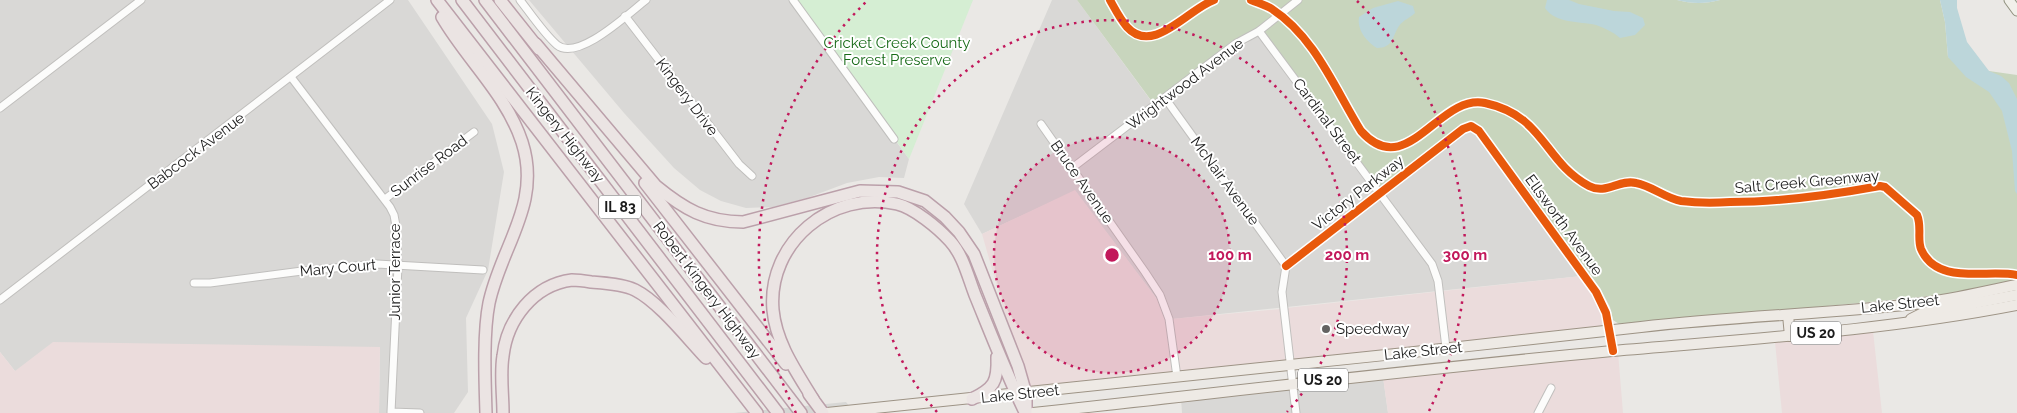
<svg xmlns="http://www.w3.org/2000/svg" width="2017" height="413" viewBox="0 0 2017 413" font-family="Raleway,sans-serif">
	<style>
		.residential { fill: #d9d8d6 }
		.commercial { fill: #ebdcdc }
		.forest { fill: #c8d5bd }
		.park { fill: #d5eed3 }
		.water { fill: #bcd6da }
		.pier { fill: #d7d7d5 }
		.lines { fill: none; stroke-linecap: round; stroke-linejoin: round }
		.minor-casing { stroke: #c0bfbd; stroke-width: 9 }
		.secondary-casing { stroke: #91917f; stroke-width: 11 }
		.primary-casing { stroke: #9d9385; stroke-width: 12 }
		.trunk-casing { stroke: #bba0aa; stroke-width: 14 }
		.minor { stroke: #fcfcfb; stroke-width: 7 }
		.secondary { stroke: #f1f0ea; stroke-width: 9 }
		.primary { stroke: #eeeae5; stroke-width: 10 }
		.trunk { stroke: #ebe4e3; stroke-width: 11 }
		.cycleway-casing { stroke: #fff; stroke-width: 11 }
		.cycleway { stroke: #e8590c; stroke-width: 8 }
		.ring { fill: none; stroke: #c2185b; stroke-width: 2.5; stroke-dasharray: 2.5 5 }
		.poi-dot { fill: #646362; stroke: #fff; stroke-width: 2 }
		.labels { text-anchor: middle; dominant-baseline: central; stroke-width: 4; stroke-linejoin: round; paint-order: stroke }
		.shield { fill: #fff; stroke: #606060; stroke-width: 1 }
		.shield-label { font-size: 14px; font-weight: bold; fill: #1c1c1c }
		.park-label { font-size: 15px; fill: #186b18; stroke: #fff }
		.street-label { font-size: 15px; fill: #1c1c1c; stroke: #fff }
		.poi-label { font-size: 15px; fill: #1c1c1c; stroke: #fff; text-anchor: start }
		.centre { fill: #c2185b; stroke: #fff; stroke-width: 2.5 }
		.ring-label { font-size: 15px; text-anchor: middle; font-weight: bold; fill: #c2185b; stroke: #fff; stroke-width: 4; stroke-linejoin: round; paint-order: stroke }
	</style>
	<rect width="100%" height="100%" fill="#eae8e5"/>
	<g class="residential">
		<polygon points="0,0 408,0 492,124 504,172 488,270 466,318 468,392 454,413 379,413 380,347 15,371 0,352"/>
		<polygon points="529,0 792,0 909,159 904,178 879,177 847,183 807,198 773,207 746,208 721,201 700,190 674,168 624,113"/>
		<polygon points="1052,0 1077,0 1157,109 1258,35 1378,199 1470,130 1478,135 1582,276 1172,319 1075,191 982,234 964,204"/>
		<polygon points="1383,377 1388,413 1182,413 1181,398"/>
	</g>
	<g class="commercial">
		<polygon points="1075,190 1172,319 1281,309 1289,362 1027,391 982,234"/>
		<polygon points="1582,276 1594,292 1603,313 1607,330 1292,361 1286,308"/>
		<polygon points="1873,331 1882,413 1782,413 1775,342"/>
		<polygon points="53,342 380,347 379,413 0,413 0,352 15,371"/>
		<polygon points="1618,352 1623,413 1388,413 1383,377"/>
	</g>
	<path class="forest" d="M1077,0H1677C1692,4 1705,4 1720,0H1940L1945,22L1948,57L1989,71L2017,75V281L1969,291L1921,297L1622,326L1613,320L1610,307L1600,288L1482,129C1476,124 1471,121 1463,124L1381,189L1262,31H1252L1232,41L1153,103Z"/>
	<polygon class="park" points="797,0 973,0 909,159"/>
	<g class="water">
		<path d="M1547,0H1569L1579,4L1614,11L1630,12L1643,18L1645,25L1635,35L1620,38C1613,32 1605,28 1596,25C1579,21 1556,24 1545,8Z"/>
		<path d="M1677,0H1720C1705,4 1692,4 1677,0Z"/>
		<polygon points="1940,0 1957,0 1957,8 1967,42 1989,71 2001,76 2009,83 2017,99 2017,194 2015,191 2012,151 2002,111 1989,92 1966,77 1948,57 1945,22"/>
		<path d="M1398,1L1413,6L1415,13C1410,18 1403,20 1399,26C1392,37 1393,48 1377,48C1366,41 1357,30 1359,17L1373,8Z"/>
	</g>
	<polygon class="pier" points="846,402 855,413 734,413"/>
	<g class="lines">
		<g class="minor-casing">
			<g id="minor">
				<path d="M520,0C530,13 545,35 557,45C578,62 629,13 646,0"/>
				<polyline points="793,0 894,139"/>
				<polyline points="625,16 739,164 752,176"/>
				<polyline points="1259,31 1432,264 1438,281 1446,348"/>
				<polyline points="291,77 390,207 394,215 396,226 398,266 391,412 420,413"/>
				<polyline points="1165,98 1286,266 1282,292 1296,413"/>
				<polyline points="0,108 141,0"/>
				<polyline points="1041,124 1145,272 1160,295 1169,319 1177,377"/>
				<polyline points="1072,168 1235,44 1259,31 1298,0"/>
				<polyline points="385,199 474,132"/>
				<polyline points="1286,266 1463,129 1471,126 1479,131 1596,292 1606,313 1613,351"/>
				<polyline points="194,283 210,283 302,271 377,264 483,270"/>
				<polyline points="0,300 390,0"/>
				<polyline points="1538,413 1551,388"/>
			</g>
		</g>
		<g class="secondary-casing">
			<polyline id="secondary" points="2009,0 2017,11"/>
		</g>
		<g class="primary-casing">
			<g id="primary">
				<polyline points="1788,315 1790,336"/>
				<polyline points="1911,319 1923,313 2017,295"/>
				<path d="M827,413C1099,384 1370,358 1641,327C1734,316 1829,314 1923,303C1954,299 1986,291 2017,285"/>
				<path d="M1033,413C1226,392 1419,369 1612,351C1747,339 1883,331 2017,305"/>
			</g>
		</g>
		<g class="trunk-casing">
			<g id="trunk">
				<polyline points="437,0 757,413"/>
				<polyline points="462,0 778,413"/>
				<polyline points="485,0 801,413"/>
				<polyline points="500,0 539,49"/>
				<path d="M442,17C467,60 506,94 522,142C542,204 501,246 489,303C483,333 485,381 486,413"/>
				<path d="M536,44L656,186C684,209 706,222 743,222L860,191L898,192L925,201L945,217L959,232L974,254L1018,366L1026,394V413"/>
				<polyline points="645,183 786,364"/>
				<polyline points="809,394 823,413"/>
				<path d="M813,399C796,371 776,343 773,310C767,243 832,189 897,204C914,208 938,228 950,241C963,255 968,277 975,295C991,334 1006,373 1024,410"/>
				<path d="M972,399C994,388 998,382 997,357"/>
				<path d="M503,413C503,394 500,374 503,356C507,320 533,285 572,280C578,280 585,281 591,282C604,283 623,284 635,290C659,302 687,338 706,358"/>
			</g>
		</g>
		<use href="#minor" class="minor"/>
		<use href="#secondary" class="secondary"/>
		<use href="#primary" class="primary"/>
		<use href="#trunk" class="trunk"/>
		<g class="cycleway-casing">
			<g id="cycleway">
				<path d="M1110,0C1115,9 1120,19 1127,27C1153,56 1188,9 1214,0"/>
				<path d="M1251,0C1258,3 1266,5 1272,9C1315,37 1335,89 1361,131C1407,183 1439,93 1485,103C1545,116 1543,161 1589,186C1606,195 1619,179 1636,183C1652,186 1665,198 1681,201C1697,203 1714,203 1730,202C1781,202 1831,195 1880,186L1885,187L1917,215C1922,226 1917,239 1921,249C1937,286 1987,269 2017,275"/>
				<polyline points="1286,266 1463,129 1471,126 1479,131 1596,292 1606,313 1613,351"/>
			</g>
		</g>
		<use href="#cycleway" class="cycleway"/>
	</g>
	<circle cx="1112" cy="255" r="118" fill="#c2185b" fill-opacity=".12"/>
	<g class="ring">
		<circle cx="1112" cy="255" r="118"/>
		<path d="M937 412A235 235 0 1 1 1287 412"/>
		<path d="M796 413A353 353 0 0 1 867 1M1357 1A353 353 0 0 1 1428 413"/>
	</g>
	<circle class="poi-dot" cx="1326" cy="329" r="5"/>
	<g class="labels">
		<g class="shield">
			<rect x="599" y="195.5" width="42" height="23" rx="4"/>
			<rect x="1791" y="321.5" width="50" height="23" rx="4"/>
			<rect x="1298" y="368.5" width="50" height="23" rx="4"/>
		</g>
		<g class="shield-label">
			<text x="620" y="207">IL 83</text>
			<text x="1816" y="333">US 20</text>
			<text x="1323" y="380">US 20</text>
		</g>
		<g class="park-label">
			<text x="897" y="43">Cricket Creek County<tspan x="897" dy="17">Forest Preserve</tspan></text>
		</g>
		<g class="street-label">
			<text transform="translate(1185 84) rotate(-37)">Wrightwood Avenue</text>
			<text transform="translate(687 97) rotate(53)">Kingery Drive</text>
			<text transform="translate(1327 121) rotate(53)">Cardinal Street</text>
			<text transform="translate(565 135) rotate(52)">Kingery Highway</text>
			<text transform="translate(196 151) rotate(-37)">Babcock Avenue</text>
			<text transform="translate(429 166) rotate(-37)">Sunrise Road</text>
			<text transform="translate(1225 181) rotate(54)">McNair Avenue</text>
			<text transform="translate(1082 182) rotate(55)">Bruce Avenue</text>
			<text transform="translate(1807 182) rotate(-5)">Salt Creek Greenway</text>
			<text transform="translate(1358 193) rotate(-38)">Victory Parkway</text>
			<text transform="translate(1564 225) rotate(54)">Ellsworth Avenue</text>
			<text transform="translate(338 268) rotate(-5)">Mary Court</text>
			<text transform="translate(395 272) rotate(-90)">Junior Terrace</text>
			<text transform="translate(707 290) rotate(53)">Robert Kingery Highway</text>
			<text transform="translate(1900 304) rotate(-6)">Lake Street</text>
			<text transform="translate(1423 351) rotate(-6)">Lake Street</text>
			<text transform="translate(1020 394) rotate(-6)">Lake Street</text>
		</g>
		<g class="poi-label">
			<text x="1336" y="329">Speedway</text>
		</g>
	</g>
	<circle cx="1112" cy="255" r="8" class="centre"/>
	<g class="ring-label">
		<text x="1230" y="260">100 m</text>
		<text x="1347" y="260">200 m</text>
		<text x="1465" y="260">300 m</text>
	</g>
</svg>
